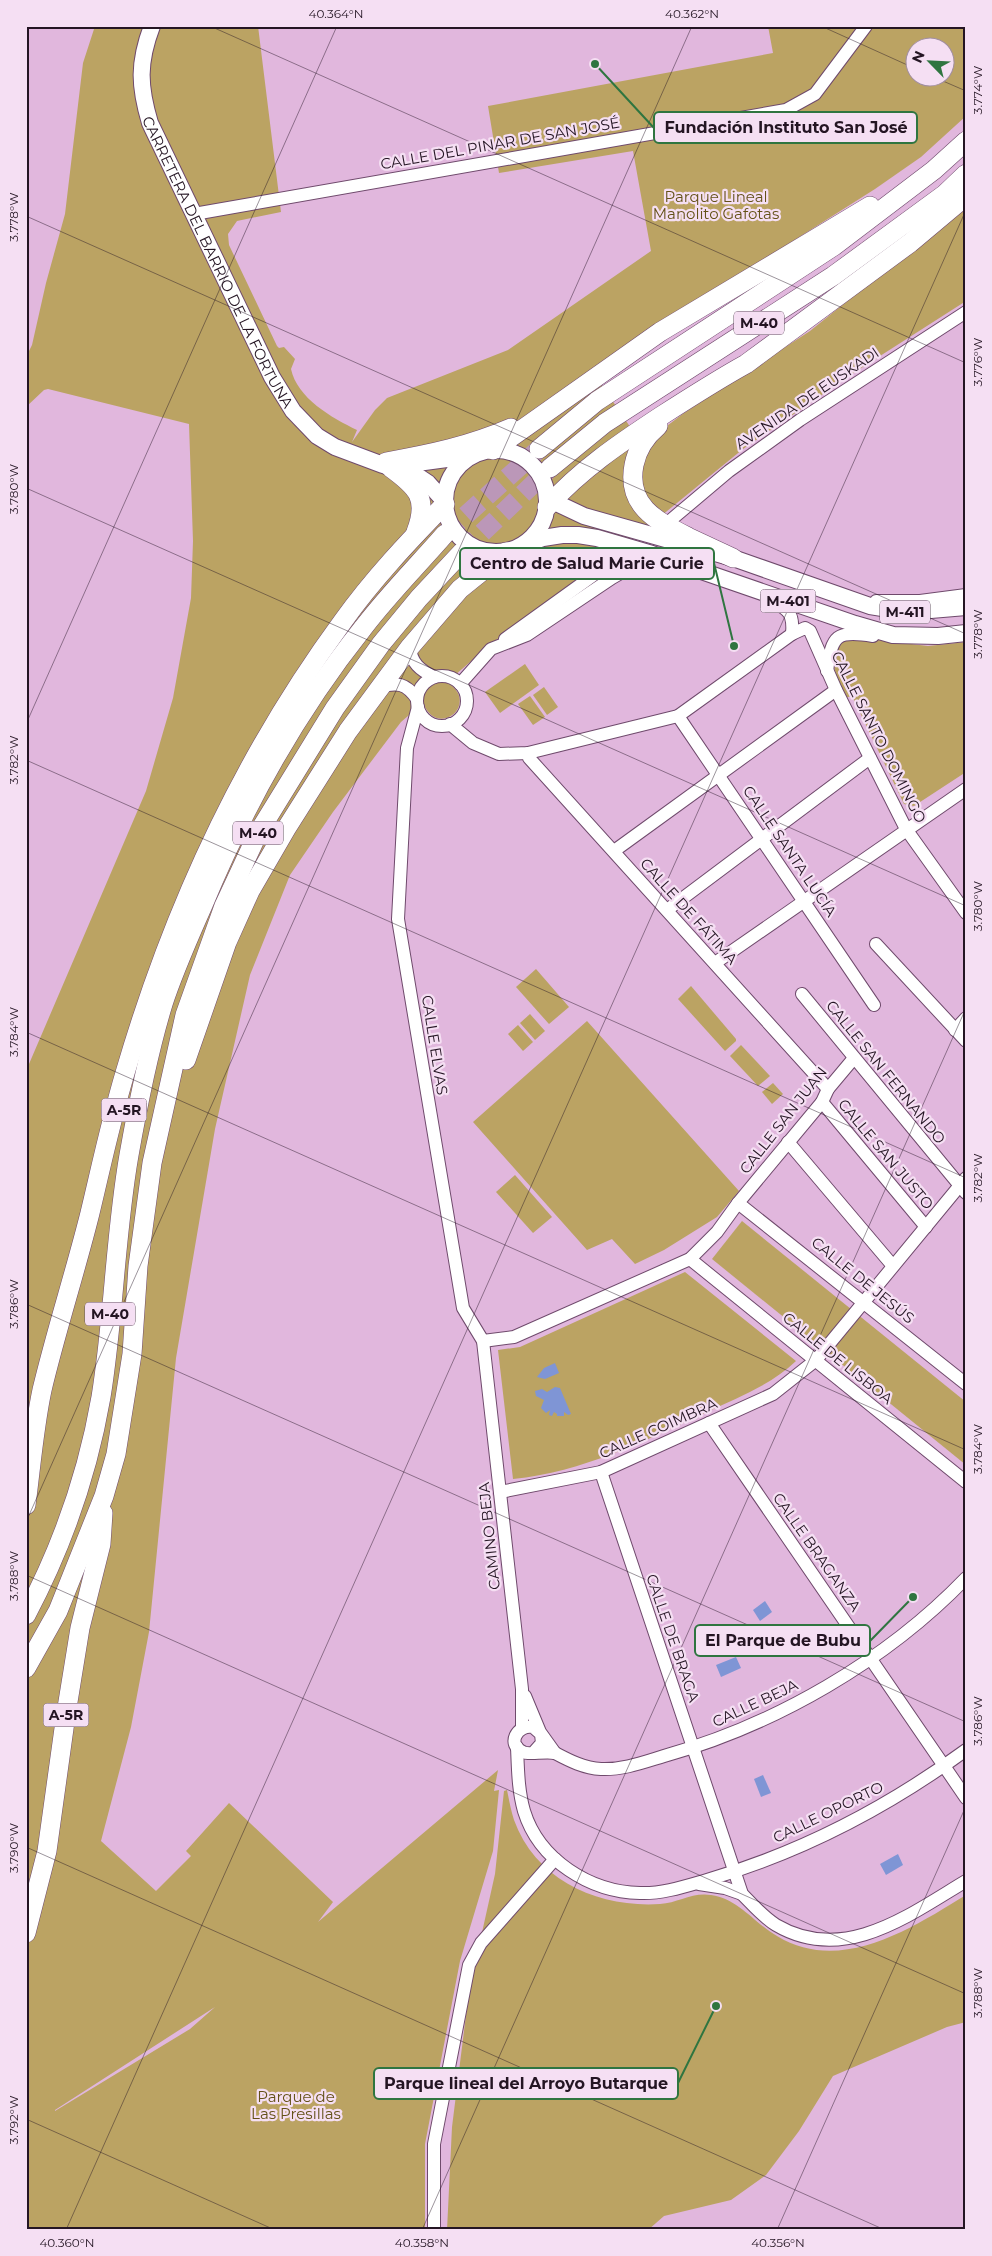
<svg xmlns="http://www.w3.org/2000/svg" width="992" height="2256" viewBox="0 0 992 2256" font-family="Montserrat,sans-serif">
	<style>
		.green { fill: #bba363; fill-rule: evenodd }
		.water { fill: #7f95d5 }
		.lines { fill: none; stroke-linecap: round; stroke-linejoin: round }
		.highway-tunnel { stroke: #bb97b8; stroke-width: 19; stroke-dasharray: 19 9; stroke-linecap: butt }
		.minor-casing { stroke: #6f4a6c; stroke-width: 14 }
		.major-casing { stroke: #6f4a6c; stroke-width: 18 }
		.highway-casing { stroke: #6f4a6c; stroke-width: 20 }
		.minor { stroke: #fff; stroke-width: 12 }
		.major { stroke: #fff; stroke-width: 16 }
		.highway { stroke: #fff; stroke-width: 19 }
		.ticks { fill: none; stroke: #241523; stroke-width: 1; stroke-opacity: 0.45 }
		.labels { text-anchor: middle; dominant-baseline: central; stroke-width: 4.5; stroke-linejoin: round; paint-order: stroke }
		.shield { fill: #f5dff3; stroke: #635261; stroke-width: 1 }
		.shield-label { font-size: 14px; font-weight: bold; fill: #241523 }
		.street-label { font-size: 15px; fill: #241523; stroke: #f5dff3 }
		.park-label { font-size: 15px; fill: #645118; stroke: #f5dff3 }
		.leader { fill: none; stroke: #2f7540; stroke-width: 2 }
		.callout-dot { fill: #2f7540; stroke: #f5dff3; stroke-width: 2 }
		.callout { fill: #f5dff3; stroke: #2f7540; stroke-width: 2 }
		.callout-label { font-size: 16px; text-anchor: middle; font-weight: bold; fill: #241523 }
		.neatline { fill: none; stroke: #241523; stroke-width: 2 }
		.ticks-label { font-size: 12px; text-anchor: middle; fill: #241523 }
	</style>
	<rect width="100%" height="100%" fill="#e1b7dd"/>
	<g class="green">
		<path d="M95,26H258L281,212L237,221L228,234L229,245L277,346L279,348L284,347L295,359L291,369C297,398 332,418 357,430L352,442L375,410L387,398L508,350L651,251L633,151L499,173L488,106L773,53L768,26H966V116L921,157L875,189L591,369L645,449L659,432L684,413L810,331L966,206V301L855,372L743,449L661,516L492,643L447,682C481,703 438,740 423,703L401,722L333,812L290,875L250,975L215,1129L176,1358L149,1632L131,1727L101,1841L156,1891L191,1856L186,1851L229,1803L333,1902L318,1922L498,1770L494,1791L499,1790L493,1851L460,1961L425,2144V2230H26V1071L146,791L173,698L191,598L193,541L189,424L48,389L44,390L26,407V357L32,345L46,283L65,214L83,63ZM914,48H944V78H914ZM215,2007L190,2029L55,2111V2110Z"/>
		<path d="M852,637L928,646L966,642V772L914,806L904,804L852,696L845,698C839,684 825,655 841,642C843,640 849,638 852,637Z"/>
		<polygon points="525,664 539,685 500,713 485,692"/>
		<polygon points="544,687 558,707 547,715 533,695"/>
		<polygon points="530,696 545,717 533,725 518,704"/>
		<polygon points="536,969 569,1007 549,1024 516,987"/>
		<polygon points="691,986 736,1039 736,1041 725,1051 678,999"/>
		<polygon points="530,1014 545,1031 535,1040 520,1023"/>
		<polygon points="587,1021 739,1191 717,1217 664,1250 635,1264 612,1239 587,1250 473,1122"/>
		<polygon points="518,1025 533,1042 523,1051 508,1034"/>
		<polygon points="741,1045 770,1076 758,1086 730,1056"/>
		<polygon points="773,1083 783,1094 772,1104 762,1092"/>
		<polygon points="515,1175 552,1217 533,1233 496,1192"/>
		<polygon points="742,1221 966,1402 966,1465 712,1259"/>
		<path d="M685,1272L796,1361C771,1385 737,1398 707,1412C644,1441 583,1472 513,1479L498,1350L520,1347Z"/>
		<path d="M507,1790C509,1800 511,1811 514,1820C536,1881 599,1908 660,1904C678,1903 692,1892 711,1895C739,1899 754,1923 777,1936C841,1975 912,1928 966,1895V2022L947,2027L833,2076L799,2131L766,2175L731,2200L664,2216L648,2230H447L452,2127L469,1991L495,1874L504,1791Z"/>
	</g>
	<g class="water">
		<polygon points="555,1363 559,1373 545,1379 537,1377 544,1368"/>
		<polygon points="555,1387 560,1388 571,1414 568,1415 564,1412 564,1416 557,1416 557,1414 554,1412 552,1416 549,1415 550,1410 546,1413 541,1408 544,1400 536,1396 535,1391 542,1389 547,1392"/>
		<polygon points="765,1601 772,1612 760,1621 753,1610"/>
		<polygon points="736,1657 741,1668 721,1677 716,1665"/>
		<polygon points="763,1775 771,1793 761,1797 754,1779"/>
		<polygon points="898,1854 903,1865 886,1875 880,1864"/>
	</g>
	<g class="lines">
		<g class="highway-tunnel">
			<polyline points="445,534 539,449"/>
			<polyline points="462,552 550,468"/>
		</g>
		<g class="minor-casing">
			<g id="minor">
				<polyline points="194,214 786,110 815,94 866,26"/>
				<polyline points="672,519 729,471 800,420 966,312"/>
				<path d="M771,600C788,610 794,612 792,634"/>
				<polyline points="876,601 920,601 966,595"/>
				<polyline points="505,639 623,554"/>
				<path d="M410,647C411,663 420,670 434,677"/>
				<path d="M827,671C832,635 836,630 873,636"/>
				<circle cx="442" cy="701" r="25"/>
				<polyline points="460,684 491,649 527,635 612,578 631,567 656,563 669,565"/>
				<path d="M379,687C397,682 406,683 417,699"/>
				<polyline points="418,707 407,748 398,919 461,1296 463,1308 483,1341 522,1689 522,1728"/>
				<polyline points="678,716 874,1005"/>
				<polyline points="450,724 473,743 499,754 528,753 678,716 792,634 805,628 810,631 836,690 906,829 966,913"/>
				<polyline points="528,753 529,758 828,1089"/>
				<polyline points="614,851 836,690"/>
				<polyline points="667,910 870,758"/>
				<polyline points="876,944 966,1041"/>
				<polyline points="715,963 966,789"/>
				<polyline points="802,994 966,1193"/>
				<polyline points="955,1030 966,1018"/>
				<polyline points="822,1102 926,1227"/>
				<polyline points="788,1142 893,1266"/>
				<polyline points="738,1203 966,1384"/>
				<polyline points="690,1259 966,1482"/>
				<polyline points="483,1341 514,1337 690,1259 717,1232 738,1203 822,1102 828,1089 854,1058"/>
				<polyline points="709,1423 966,1798"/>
				<path d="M601,1472L742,1894C753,1905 763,1917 776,1925C844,1965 909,1915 966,1881"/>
				<polyline points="500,1492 601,1472 773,1394 816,1360 966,1178"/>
				<path d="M525,1696L540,1732L555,1753C545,1751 528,1755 523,1752C506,1745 517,1724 533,1727L541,1734L542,1743L534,1752"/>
				<path d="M517,1747C518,1769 518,1790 524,1811C539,1860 590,1892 640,1893C662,1894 686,1886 707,1880C799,1853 888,1807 966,1750"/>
				<path d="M555,1753C570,1761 584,1768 601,1769C623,1770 644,1762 664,1756C775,1725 886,1661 966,1578"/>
				<polyline points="699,1884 725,1888 742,1894"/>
				<polyline points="434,2230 434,2144 469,1965 481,1943 555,1859"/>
			</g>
		</g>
		<g class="major-casing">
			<g id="major">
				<path id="s1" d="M152,26C138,63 139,86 150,123L272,377L293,411L317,436L335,447L383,465L419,477L428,483L445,502"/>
				<circle cx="496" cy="501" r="51"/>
				<polyline points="417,463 469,456"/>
				<polyline points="548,499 584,516 733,558 870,606 907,612 966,607"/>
				<polyline points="524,545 543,538 562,535 578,535 597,538 652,554 855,624 893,635 938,636 966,633"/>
			</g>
		</g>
		<g class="highway-casing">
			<g id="highway">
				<path d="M658,426C646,436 637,450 634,465C626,506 657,521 688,537C703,544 718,551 733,558"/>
				<polyline points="539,449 597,401 834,246 934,170 966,141"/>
				<polyline points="493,450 660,332 870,206"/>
				<path d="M386,462C431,454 469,446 511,428"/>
				<path d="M391,468C417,487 429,498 416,532"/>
				<polyline points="550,468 605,423 833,276 945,194 966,174"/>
				<path d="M547,507C580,470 620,443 661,416C689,398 717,380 746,364L910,243L966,196"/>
				<polyline points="186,1060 227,942 250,891 286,829 348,731 410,647 460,589 506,552"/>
				<path d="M26,1505C31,1467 34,1428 42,1390C56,1331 75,1273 90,1213C101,1167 111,1120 125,1073C172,912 243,757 343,621C373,579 409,541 445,504"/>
				<path d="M26,1615C62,1547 88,1472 101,1397C114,1317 115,1235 129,1155C138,1104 148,1053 163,1004C174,970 189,937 203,905C244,806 296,712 363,628C388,595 418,565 445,534"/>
				<polyline points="26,1668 58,1611 104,1496 116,1454 132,1354 138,1266 152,1163 185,1015 224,906 258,833 335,708 381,644 419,598 462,552"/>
				<polyline points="26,1933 47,1851 66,1714 80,1628 101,1544 103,1513"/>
			</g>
		</g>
		<use href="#minor" class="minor"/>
		<use href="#major" class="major"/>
		<use href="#highway" class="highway"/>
	</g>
	<path class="ticks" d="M210,26L966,363M821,26L914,68M936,78L966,91M26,216L966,634M26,488L966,906M26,724L337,26M26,760L966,1178M26,1032L966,1450M26,1304L966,1722M26,1522L692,26M26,1575L966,1994M26,1847L885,2230M26,2119L275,2230M66,2230L966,210M422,2230L966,1008M777,2230L966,1806"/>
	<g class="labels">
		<g class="shield">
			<rect x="734" y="311.5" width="50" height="23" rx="4"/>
			<rect x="760.5" y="589.5" width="55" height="23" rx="4"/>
			<rect x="880" y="600.5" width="50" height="23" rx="4"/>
			<rect x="233" y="821.5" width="50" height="23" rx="4"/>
			<rect x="101.5" y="1098.5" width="45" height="23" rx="4"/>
			<rect x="85" y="1302.5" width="50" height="23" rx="4"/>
			<rect x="43.5" y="1703.5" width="45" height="23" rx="4"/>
		</g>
		<g class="shield-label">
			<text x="759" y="323">M-40</text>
			<text x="788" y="601">M-401</text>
			<text x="905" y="612">M-411</text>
			<text x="258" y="833">M-40</text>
			<text x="124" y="1110">A-5R</text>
			<text x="110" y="1314">M-40</text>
			<text x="66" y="1715">A-5R</text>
		</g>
		<g class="street-label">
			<text transform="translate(500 143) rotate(-10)">CALLE DEL PINAR DE SAN JOSÉ</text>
			<text stroke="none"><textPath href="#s1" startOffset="254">CARRETERA DEL BARRIO DE LA FORTUNA</textPath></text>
			<text transform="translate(807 398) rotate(-34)">AVENIDA DE EUSKADI</text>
			<text transform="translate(879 737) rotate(63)">CALLE SANTO DOMINGO</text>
			<text transform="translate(790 851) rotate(56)">CALLE SANTA LUCÍA</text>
			<text transform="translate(689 911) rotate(48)">CALLE DE FÁTIMA</text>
			<text transform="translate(435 1045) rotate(81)">CALLE ELVAS</text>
			<text transform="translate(886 1072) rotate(51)">CALLE SAN FERNANDO</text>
			<text transform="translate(783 1120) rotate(-52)">CALLE SAN JUAN</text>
			<text transform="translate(886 1154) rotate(50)">CALLE SAN JUSTO</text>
			<text transform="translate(863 1280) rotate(39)">CALLE DE JESÚS</text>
			<text transform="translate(838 1358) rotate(39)">CALLE DE LISBOA</text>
			<text transform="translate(658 1428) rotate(-24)">CALLE COIMBRA</text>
			<text transform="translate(489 1536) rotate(-96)">CAMINO BEJA</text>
			<text transform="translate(817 1552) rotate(55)">CALLE BRAGANZA</text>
			<text transform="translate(673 1638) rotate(71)">CALLE DE BRAGA</text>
			<text transform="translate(755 1703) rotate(-25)">CALLE BEJA</text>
			<text transform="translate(828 1812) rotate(-26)">CALLE OPORTO</text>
		</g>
		<g class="park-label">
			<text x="716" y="196">Parque Lineal<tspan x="716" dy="17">Manolito Gafotas</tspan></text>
			<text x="296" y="2096">Parque de<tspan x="296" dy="17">Las Presillas</tspan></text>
		</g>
	</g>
	<path class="leader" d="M595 64L654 128M734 646L714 563M913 1597L870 1641M716 2006L678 2083"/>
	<g class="callout-dot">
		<circle cx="595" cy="64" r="5"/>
		<circle cx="734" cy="646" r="5"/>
		<circle cx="913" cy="1597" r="5"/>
		<circle cx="716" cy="2006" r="5"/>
	</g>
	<g class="callout">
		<rect x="654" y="112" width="263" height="31" rx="5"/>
		<rect x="460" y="548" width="254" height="31" rx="5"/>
		<rect x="695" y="1625" width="175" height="31" rx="5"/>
		<rect x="374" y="2068" width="304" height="31" rx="5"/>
	</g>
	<g class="callout-label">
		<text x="786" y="133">Fundación Instituto San José</text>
		<text x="587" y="569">Centro de Salud Marie Curie</text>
		<text x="783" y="1646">El Parque de Bubu</text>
		<text x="526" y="2089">Parque lineal del Arroyo Butarque</text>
	</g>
	<rect width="992" height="2256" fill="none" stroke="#f5dff3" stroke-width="55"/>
	<g transform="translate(930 62) rotate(294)"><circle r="24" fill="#f5dff3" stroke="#a18ea0"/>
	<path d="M0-4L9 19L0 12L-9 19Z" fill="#2f7540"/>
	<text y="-8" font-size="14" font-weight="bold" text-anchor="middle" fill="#241523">N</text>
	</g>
	<rect x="28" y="28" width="936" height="2200" class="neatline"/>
	<g class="ticks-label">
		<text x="336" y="18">40.364°N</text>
		<text x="692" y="18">40.362°N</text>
		<text transform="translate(978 90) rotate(-90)" y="4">3.774°W</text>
		<text transform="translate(14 217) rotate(-90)" y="4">3.778°W</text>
		<text transform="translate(978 362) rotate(-90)" y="4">3.776°W</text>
		<text transform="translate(14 489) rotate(-90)" y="4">3.780°W</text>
		<text transform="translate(978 634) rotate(-90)" y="4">3.778°W</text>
		<text transform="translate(14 760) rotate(-90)" y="4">3.782°W</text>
		<text transform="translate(978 906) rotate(-90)" y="4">3.780°W</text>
		<text transform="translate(14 1032) rotate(-90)" y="4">3.784°W</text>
		<text transform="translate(978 1178) rotate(-90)" y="4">3.782°W</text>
		<text transform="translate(14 1304) rotate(-90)" y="4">3.786°W</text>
		<text transform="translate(978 1449) rotate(-90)" y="4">3.784°W</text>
		<text transform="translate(14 1576) rotate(-90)" y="4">3.788°W</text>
		<text transform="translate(978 1721) rotate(-90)" y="4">3.786°W</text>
		<text transform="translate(14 1848) rotate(-90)" y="4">3.790°W</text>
		<text transform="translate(978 1993) rotate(-90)" y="4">3.788°W</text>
		<text transform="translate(14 2120) rotate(-90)" y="4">3.792°W</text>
		<text x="67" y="2247">40.360°N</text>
		<text x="422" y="2247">40.358°N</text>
		<text x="778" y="2247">40.356°N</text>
	</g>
</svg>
